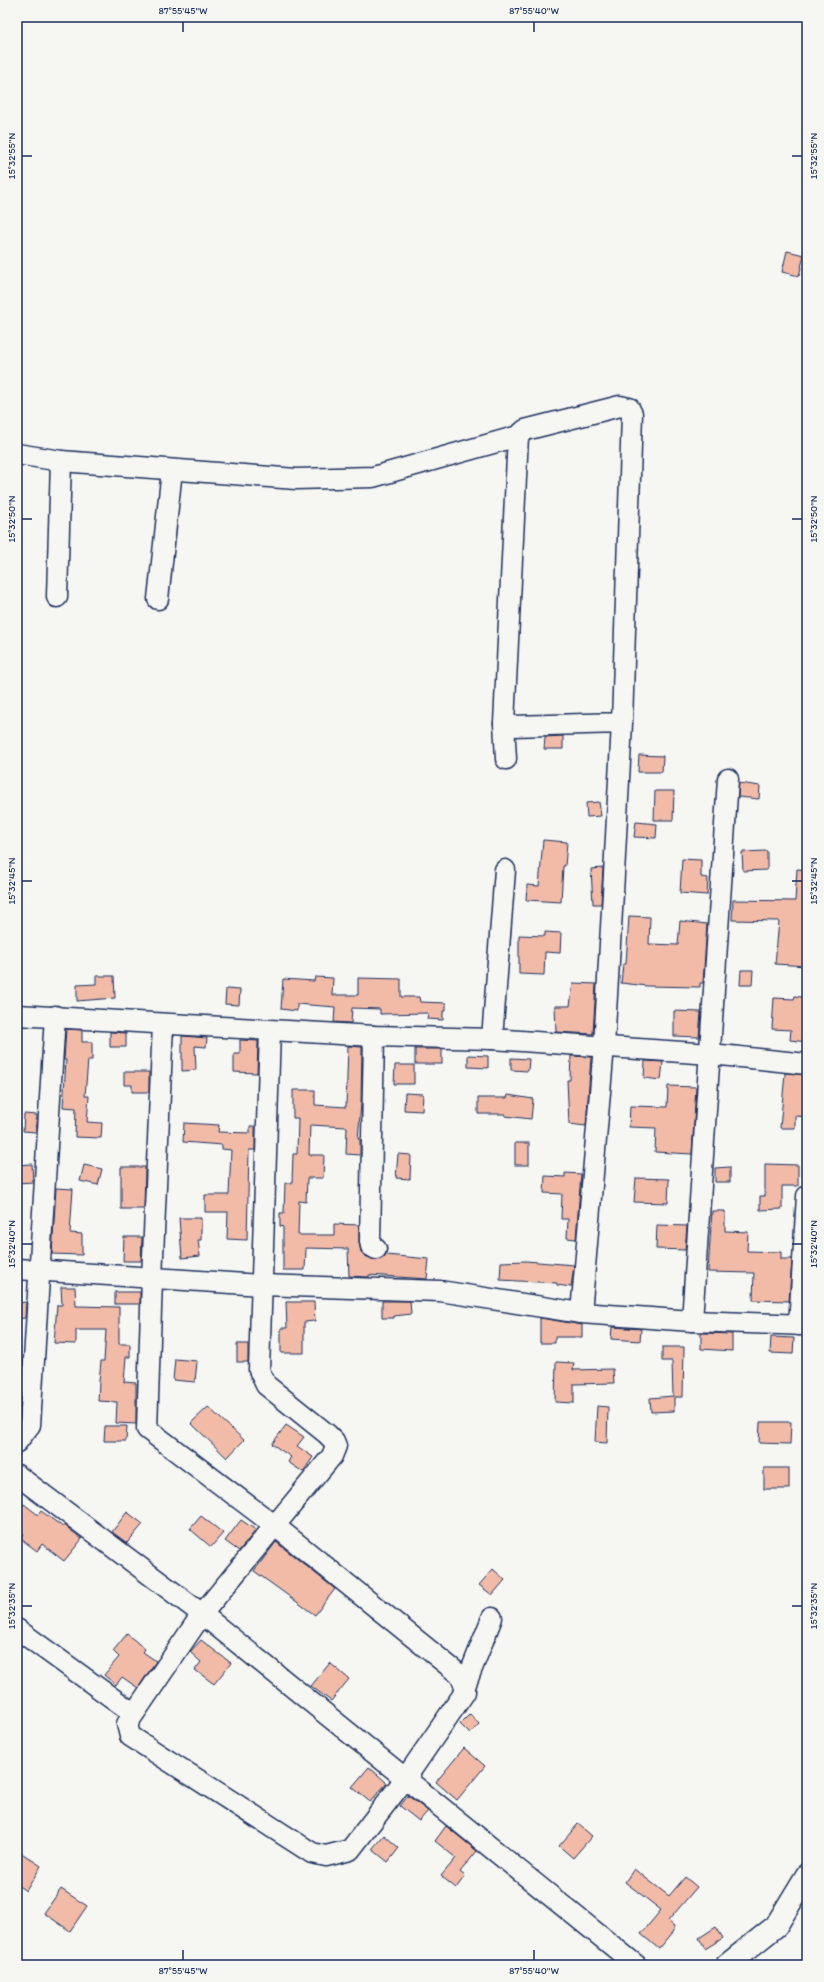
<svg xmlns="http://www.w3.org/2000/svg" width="824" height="1982" viewBox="0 0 824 1982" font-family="Itim,sans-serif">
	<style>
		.building { fill: #f2bba8; stroke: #1b2f5e }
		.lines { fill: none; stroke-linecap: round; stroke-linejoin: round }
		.minor-casing { stroke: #1b2f5e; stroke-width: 23 }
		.major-casing { stroke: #1b2f5e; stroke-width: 25 }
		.minor { stroke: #f6f6f2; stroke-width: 20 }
		.major { stroke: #f6f6f2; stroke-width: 22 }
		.ticks { fill: none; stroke: #1b2f5e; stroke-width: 1.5 }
		.neatline { fill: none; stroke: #1b2f5e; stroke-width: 1.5 }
		.ticks-label { font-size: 10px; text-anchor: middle; fill: #1b2f5e }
	</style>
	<rect width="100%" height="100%" fill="#f6f6f2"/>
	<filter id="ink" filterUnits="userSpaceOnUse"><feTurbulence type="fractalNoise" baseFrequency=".025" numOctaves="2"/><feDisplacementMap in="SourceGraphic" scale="8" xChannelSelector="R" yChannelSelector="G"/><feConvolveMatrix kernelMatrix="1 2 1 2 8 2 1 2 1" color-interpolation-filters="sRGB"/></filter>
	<g filter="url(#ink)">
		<g class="building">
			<polygon points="787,251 804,255 799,276 782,272"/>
			<polygon points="563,736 563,749 544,749 545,737"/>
			<polygon points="639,755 663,756 662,772 638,772"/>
			<polygon points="739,783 760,786 759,799 738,797"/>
			<polygon points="655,791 674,791 673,820 654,820"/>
			<polygon points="599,802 601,816 587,817 586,803"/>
			<polygon points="636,822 657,824 656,838 634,837"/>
			<polygon points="543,840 567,842 565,866 563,866 561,902 526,900 527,885 539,886"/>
			<polygon points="767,851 767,870 743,871 742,852"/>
			<polygon points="682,859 701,860 701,877 708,878 707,895 680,893"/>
			<polygon points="603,868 601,904 593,904 591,869"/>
			<polygon points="797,869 807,870 807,966 775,964 779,921 732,920 733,900 795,901"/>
			<polygon points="629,916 650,917 649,944 678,945 680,921 707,924 703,983 700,983 700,987 647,986 621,983 623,964 626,964"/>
			<polygon points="545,932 561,933 560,953 545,952 544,975 519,974 519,935 545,936"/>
			<polygon points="741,970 753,970 752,985 740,985"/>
			<polygon points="96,976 114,976 115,998 77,1001 77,985 96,984"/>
			<polygon points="315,977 333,978 332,995 358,995 358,978 401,979 401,997 419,997 420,1002 446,1003 446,1011 443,1011 443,1020 427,1019 428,1013 380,1014 380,1009 352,1008 351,1023 334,1022 335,1007 297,1004 297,1011 281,1009 283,979 314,981"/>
			<polygon points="573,983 596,984 593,1034 556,1032 555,1006 570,1006"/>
			<polygon points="226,989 240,990 239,1005 225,1004"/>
			<polygon points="795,996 807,998 807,1042 790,1040 791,1030 772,1029 774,998 794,999"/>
			<polygon points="674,1011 701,1012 699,1037 674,1036"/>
			<polygon points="66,1029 82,1030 82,1042 92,1042 92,1060 88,1060 85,1096 89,1096 87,1122 102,1123 101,1138 75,1137 76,1108 63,1107 66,1060 64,1060"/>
			<polygon points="110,1032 126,1033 126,1047 110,1047"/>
			<polygon points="182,1036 207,1038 206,1047 195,1046 196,1070 182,1071"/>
			<polygon points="240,1040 258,1041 257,1073 234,1072 234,1054 240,1054"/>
			<polygon points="348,1046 362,1047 361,1103 358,1139 360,1139 360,1155 346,1154 347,1127 310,1125 309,1155 324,1155 323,1178 307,1178 306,1202 299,1201 298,1235 334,1235 334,1224 359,1225 359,1243 361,1252 365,1256 375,1260 381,1259 386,1255 429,1259 427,1279 369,1275 369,1277 349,1276 348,1249 306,1248 305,1270 283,1270 283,1227 280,1226 280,1213 284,1213 285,1183 292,1183 293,1154 297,1154 298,1118 293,1118 293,1090 315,1090 315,1105 346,1107"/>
			<rect x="415" y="1049" width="27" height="15"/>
			<polygon points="468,1055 488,1056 488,1068 468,1067"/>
			<polygon points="571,1056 591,1057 586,1126 569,1124 567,1080 570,1080"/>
			<polygon points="511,1058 529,1059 528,1071 511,1070"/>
			<polygon points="645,1061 663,1062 661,1080 644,1078"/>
			<polygon points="395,1065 414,1065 414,1084 394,1084"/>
			<polygon points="124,1072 149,1072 149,1092 132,1092 132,1085 124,1085"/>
			<polygon points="785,1073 807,1075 807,1117 795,1116 795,1128 780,1128"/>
			<polygon points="668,1086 696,1087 692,1154 655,1152 656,1128 629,1127 630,1106 667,1107"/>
			<polygon points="405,1093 423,1094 422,1111 404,1110"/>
			<polygon points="508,1095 533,1099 531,1119 505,1116 505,1114 478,1114 478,1098 507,1098"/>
			<polygon points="24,1114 37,1115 36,1132 23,1131"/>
			<polygon points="184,1123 219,1125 218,1132 250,1133 250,1126 255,1126 255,1150 249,1150 247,1240 227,1239 228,1212 205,1212 205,1195 229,1195 231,1150 222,1149 222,1145 183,1142"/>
			<rect x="515" y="1143" width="14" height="22"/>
			<polygon points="398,1154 411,1155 410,1179 396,1178"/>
			<polygon points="32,1164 33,1182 17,1183 17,1165"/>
			<polygon points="765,1164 798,1165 798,1186 782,1186 782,1209 760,1210 760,1196 765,1196"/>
			<polygon points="84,1165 102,1169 98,1185 80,1181"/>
			<polygon points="121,1167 145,1167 144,1209 121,1209"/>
			<polygon points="730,1167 730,1182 715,1182 715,1168"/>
			<polygon points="565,1173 581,1174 576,1239 567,1238 568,1219 561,1219 562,1194 544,1193 545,1176 565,1177"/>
			<polygon points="636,1178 669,1179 668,1203 634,1202"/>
			<polygon points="56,1188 73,1189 70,1233 82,1234 82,1255 52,1254"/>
			<polygon points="712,1211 725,1211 725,1231 748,1232 747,1251 781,1252 781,1259 792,1259 789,1301 753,1300 754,1273 708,1272"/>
			<polygon points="179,1218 201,1218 201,1240 198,1240 200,1256 182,1258"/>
			<polygon points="657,1225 687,1226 685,1250 656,1249"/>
			<polygon points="124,1237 142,1237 141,1261 123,1261"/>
			<polygon points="526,1261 574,1265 571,1287 557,1285 557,1283 500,1280 501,1262"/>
			<polygon points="61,1287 75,1287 76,1306 119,1307 119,1344 130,1344 130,1357 126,1357 124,1382 136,1383 136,1424 116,1423 117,1402 98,1401 99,1382 101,1361 104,1361 106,1330 76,1330 76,1344 54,1343 57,1305 62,1305"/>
			<rect x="115" y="1292" width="25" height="12"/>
			<polygon points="382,1301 410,1301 411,1314 394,1316 394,1318 382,1318"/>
			<polygon points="26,1302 25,1318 17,1319 17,1303"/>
			<polygon points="286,1302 314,1302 315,1321 304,1322 304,1353 281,1353 281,1328 287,1328"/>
			<polygon points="540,1318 582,1325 582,1337 555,1337 555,1343 540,1343"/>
			<polygon points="612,1327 641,1329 640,1341 611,1339"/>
			<polygon points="701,1333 732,1334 732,1351 701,1349"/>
			<polygon points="771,1337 794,1338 793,1354 770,1353"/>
			<rect x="237" y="1344" width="11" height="18"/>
			<polygon points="662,1347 684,1347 683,1397 674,1397 674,1411 651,1412 650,1398 673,1396 672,1361 662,1361"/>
			<polygon points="175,1359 197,1361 195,1382 173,1380"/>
			<polygon points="556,1362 574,1363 573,1370 613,1369 614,1383 574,1384 574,1403 555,1402"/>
			<polygon points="597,1406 608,1407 607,1443 595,1442"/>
			<polygon points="208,1407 244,1440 227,1458 191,1423"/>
			<polygon points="760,1422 791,1422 790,1444 759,1443"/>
			<polygon points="286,1425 304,1437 297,1446 313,1457 303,1472 288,1462 291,1457 272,1444"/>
			<polygon points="105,1426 127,1426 126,1441 104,1441"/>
			<rect x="764" y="1468" width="25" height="21"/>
			<polygon points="24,1504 38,1515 41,1511 63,1527 64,1525 82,1539 64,1561 42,1544 37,1551 21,1539 24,1534 17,1528 17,1513"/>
			<polygon points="127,1512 143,1524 127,1543 112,1532"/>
			<polygon points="201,1516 223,1533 211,1547 190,1529"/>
			<polygon points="241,1520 256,1530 239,1551 225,1541"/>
			<polygon points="276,1542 335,1589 315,1615 254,1571"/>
			<polygon points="493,1569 505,1580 492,1595 479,1585"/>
			<polygon points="127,1634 145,1649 143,1652 156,1661 138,1688 122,1677 116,1685 104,1675 119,1657 113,1651"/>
			<polygon points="201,1640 231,1663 214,1684 195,1670 201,1662 190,1652"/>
			<polygon points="330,1663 349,1679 331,1701 311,1686"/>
			<polygon points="470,1714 479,1724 470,1734 460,1724"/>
			<polygon points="464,1748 485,1766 457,1800 436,1782"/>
			<polygon points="369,1767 387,1783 370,1802 352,1787"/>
			<polygon points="408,1796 428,1811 419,1821 400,1806"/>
			<polygon points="578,1824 592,1836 573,1858 559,1846"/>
			<polygon points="446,1826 477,1851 460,1872 465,1876 456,1888 441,1876 456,1858 435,1841"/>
			<polygon points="384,1835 399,1848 388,1862 372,1849"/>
			<polygon points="17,1850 41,1866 26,1891 17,1885"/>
			<polygon points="634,1869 669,1896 685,1877 697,1887 668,1921 674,1926 674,1931 659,1949 641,1934 661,1910 625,1882"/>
			<polygon points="61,1889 87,1906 70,1931 44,1913"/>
			<polygon points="716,1927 723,1938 705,1949 699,1938"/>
		</g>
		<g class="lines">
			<g class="minor-casing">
				<g id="minor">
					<polyline points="17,454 61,461 296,479 373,477 518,436"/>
					<polyline points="57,597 61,461"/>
					<polyline points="158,599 172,470"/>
					<polyline points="504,723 506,759"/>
					<polyline points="17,1015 374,1036 492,1039 711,1054 807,1064"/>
					<polyline points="163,1024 152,1279 147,1429 274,1525 460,1675 465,1686 465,1692 405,1779 350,1850 326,1856 312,1853 130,1736 127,1724 202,1614 332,1456 336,1446 334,1441 327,1434 266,1385 259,1370 270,1031"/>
					<polyline points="374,1036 370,1241 371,1246 376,1249"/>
					<polyline points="492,1039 505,870"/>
					<polyline points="17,1269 262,1285 440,1291 581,1313 692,1321 807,1325"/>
					<polyline points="581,1313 604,1046 613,893 622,723 632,414 629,408 620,406 525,430 518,436 504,723 512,726 622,723"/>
					<polyline points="692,1321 728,779"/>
					<polyline points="799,1325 807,1196"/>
					<polyline points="17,1442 30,1425 55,1016"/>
					<polyline points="17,1475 202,1614 636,1965"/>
					<polyline points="17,1629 133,1713"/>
					<polyline points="465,1686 492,1618"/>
				</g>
			</g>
			<g class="major-casing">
				<polyline id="major" points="727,1965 776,1926 807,1875"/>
			</g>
			<use href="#minor" class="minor"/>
			<use href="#major" class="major"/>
		</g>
	</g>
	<path class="ticks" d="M183,22V32M534,22V32M22,156H32M792,156H802M22,519H32M792,519H802M22,881H32M792,881H802M22,1244H32M792,1244H802M22,1606H32M792,1606H802M183,1950V1960M534,1950V1960"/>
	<rect width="824" height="1982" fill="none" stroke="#f6f6f2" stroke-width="44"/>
	<rect x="22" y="22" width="780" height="1938" class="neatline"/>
	<g class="ticks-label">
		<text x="183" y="14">87°55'45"W</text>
		<text x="534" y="14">87°55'40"W</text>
		<text transform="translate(11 156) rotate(-90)" y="4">15°32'55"N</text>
		<text transform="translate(813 156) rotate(-90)" y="4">15°32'55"N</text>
		<text transform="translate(11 519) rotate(-90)" y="4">15°32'50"N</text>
		<text transform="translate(813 519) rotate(-90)" y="4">15°32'50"N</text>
		<text transform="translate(11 881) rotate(-90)" y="4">15°32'45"N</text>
		<text transform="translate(813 881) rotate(-90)" y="4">15°32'45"N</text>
		<text transform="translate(11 1244) rotate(-90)" y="4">15°32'40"N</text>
		<text transform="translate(813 1244) rotate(-90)" y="4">15°32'40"N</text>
		<text transform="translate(11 1606) rotate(-90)" y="4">15°32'35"N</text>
		<text transform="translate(813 1606) rotate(-90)" y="4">15°32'35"N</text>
		<text x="183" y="1974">87°55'45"W</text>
		<text x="534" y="1974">87°55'40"W</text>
	</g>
</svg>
